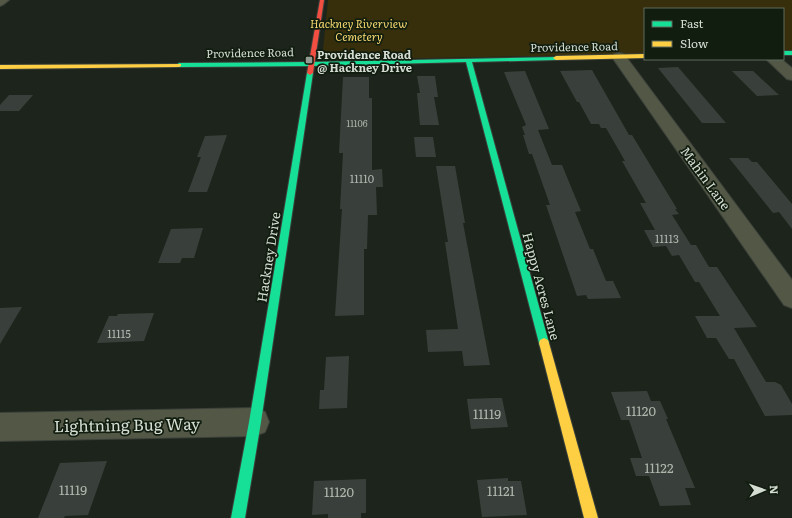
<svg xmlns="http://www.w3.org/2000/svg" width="792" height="518" viewBox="0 0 792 518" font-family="Literata,serif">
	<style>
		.green { fill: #372e0c }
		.building { fill: #39403b }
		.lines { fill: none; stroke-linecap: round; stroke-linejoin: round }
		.street-casing { stroke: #3b413a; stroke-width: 2 }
		.fast-casing { stroke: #3b413a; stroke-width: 2 }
		.slow-casing { stroke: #3b413a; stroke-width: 2 }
		.jam-casing { stroke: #3b413a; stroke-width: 2 }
		.street { fill: #535746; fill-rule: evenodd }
		.fast { fill: #16e098; fill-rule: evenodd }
		.slow { fill: #ffcf43; fill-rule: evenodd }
		.jam { fill: #f24e42; fill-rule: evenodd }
		.poi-dot { fill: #959c93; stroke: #111d0f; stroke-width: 1.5 }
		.labels { text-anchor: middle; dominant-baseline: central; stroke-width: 3.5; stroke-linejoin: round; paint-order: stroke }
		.far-number-label { font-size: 9px; fill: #aeb6ad }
		.far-park-label { font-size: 11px; font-style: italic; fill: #fada70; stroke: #111d0f }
		.far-street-label { font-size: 11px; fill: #d5ddd3; stroke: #111d0f }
		.far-poi-label { font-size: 11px; font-weight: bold; fill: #d5ddd3; stroke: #111d0f; text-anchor: start }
		.number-label { font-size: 11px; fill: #aeb6ad }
		.street-label { font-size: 13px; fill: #d5ddd3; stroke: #111d0f }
		.near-number-label { font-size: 13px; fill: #aeb6ad }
		.near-street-label { font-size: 16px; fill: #d5ddd3; stroke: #111d0f }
	</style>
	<rect width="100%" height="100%" fill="#1d241c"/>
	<polygon class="green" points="328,0 792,0 792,52 783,52 783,9 645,9 645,54 322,60"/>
	<g class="building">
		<polygon points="678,67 726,123 702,123 658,68"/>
		<polygon points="592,70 629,135 632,135 677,209 675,209 679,214 672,215 691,245 696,245 709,267 717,267 757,327 734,328 766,382 775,382 781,385 792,404 792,415 765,416 734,359 729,359 716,338 707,338 695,316 720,316 699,282 695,282 679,255 672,256 666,246 653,247 644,230 655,230 640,203 646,203 622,161 625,161 606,128 601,128 599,124 591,124 579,102 577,102 560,71"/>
		<polygon points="525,71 549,129 538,130 552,165 562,165 581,211 575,212 590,249 593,249 606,281 613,281 621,298 588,299 586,295 577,296 546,205 550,205 532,154 529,154 523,135 525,135 522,127 526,125 504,72"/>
		<polygon points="732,71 753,71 779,95 757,96"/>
		<polygon points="417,76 435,76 438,97 434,97 439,125 420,125 417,93 420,93"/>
		<polygon points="343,77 369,77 369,98 372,98 372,170 382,169 383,187 376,187 377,215 368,215 367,249 364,249 364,315 335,316 342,209 340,209 343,153 339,153"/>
		<polygon points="9,95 33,95 19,111 0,111 0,105"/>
		<polygon points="227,135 207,192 188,192 201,157 197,157 205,136"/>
		<polygon points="414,137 433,137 436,157 416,157"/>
		<polygon points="729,158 748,158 752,162 757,162 792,204 792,229 779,212 773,213"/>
		<polygon points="436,166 455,166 465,223 463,223 490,365 464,366 462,351 428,352 426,330 458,329 445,242 448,242"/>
		<polygon points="203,228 194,258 182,258 180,263 158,263 171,229"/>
		<polygon points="22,307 0,344 0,308"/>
		<polygon points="154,313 144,341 97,343 109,316 117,316 118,314"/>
		<polygon points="349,356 347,408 319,409 320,390 324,390 326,357"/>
		<polygon points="647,391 651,401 660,401 668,419 666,419 695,488 685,488 691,505 660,506 649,476 636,476 630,458 642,458 629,420 621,420 611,392"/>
		<polygon points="494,398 502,398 508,427 471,429 467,399"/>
		<polygon points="107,461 88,515 65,516 64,518 38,518 60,463"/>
		<polygon points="508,478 508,481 521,481 527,515 482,517 477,480"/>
		<polygon points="366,479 366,513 361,513 361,518 328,518 328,514 312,515 314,481"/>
	</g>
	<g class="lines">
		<g class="street-casing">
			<g id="street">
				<polygon points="0,0 9,0 4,4 0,6"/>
				<polygon points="619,53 624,54 792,280 792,308 784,305 612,57 614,54"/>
				<polygon points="766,59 781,59 792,68 792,80 787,79"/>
				<polygon points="255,408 265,412 269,422 265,432 255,436 0,441 0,413"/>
			</g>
		</g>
		<g class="fast-casing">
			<g id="fast">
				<rect x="783" y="51" width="9" height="4"/>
				<polygon points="558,57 558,59 556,60 472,62 549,343 548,346 544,348 540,346 539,343 466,62 312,66 179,67 176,65 179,63 312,62"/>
				<polygon points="310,71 313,73 261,422 245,518 231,518 249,422 307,73"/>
			</g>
		</g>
		<g class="slow-casing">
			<g id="slow">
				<polygon points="645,54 645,58 556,60 553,58 556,56"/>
				<polygon points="181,64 181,66 179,67 0,69 0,65"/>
				<polygon points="544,338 548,340 549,343 598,518 584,518 539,343 540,340"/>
			</g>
		</g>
		<g class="jam-casing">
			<polygon id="jam" points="320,0 324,0 313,73 310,75 307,73"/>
		</g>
		<use href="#street" class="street"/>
		<use href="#fast" class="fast"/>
		<use href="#slow" class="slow"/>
		<use href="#jam" class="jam"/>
	</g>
	<rect class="poi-dot" x="305" y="56" width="8" height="8" rx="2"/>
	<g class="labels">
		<g class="far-number-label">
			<text x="357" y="123">11106</text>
		</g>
		<g class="far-park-label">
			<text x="359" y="23">Hackney Riverview<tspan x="359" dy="13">Cemetery</tspan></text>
		</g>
		<g class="far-street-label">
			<text transform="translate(574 46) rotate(-1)">Providence Road</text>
			<text transform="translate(250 52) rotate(-1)">Providence Road</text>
		</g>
		<g class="far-poi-label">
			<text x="317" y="54">Providence Road<tspan x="317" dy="13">@ Hackney Drive</tspan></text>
		</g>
		<g class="number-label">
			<text x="362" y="178">11110</text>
			<text x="667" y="238">11113</text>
			<text x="119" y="333">11115</text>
		</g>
		<g class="street-label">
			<text transform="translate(706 178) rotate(54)">Mahin Lane</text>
			<text transform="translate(268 257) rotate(-81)">Hackney Drive</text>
			<text transform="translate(542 286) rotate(75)">Happy Acres Lane</text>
		</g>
		<g class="near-number-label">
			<text x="641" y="410">11120</text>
			<text x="487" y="413">11119</text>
			<text x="659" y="467">11122</text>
			<text x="73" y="489">11119</text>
			<text x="501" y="490">11121</text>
			<text x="339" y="491">11120</text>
		</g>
		<g class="near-street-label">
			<text transform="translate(127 424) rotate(-1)">Lightning Bug Way</text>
		</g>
	</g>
	<rect x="644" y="8" width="140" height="52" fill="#111d0f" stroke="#5f6a5d"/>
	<rect x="652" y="21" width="20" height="6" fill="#16e098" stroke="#5f6a5d"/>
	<text x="680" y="28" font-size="12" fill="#d5ddd3">Fast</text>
	<rect x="652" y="41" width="20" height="6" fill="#ffcf43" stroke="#5f6a5d"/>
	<text x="680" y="48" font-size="12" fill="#d5ddd3">Slow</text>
	<g transform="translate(764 490) rotate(88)" stroke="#111d0f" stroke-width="3" paint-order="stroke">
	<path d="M0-3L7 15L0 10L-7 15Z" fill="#d5ddd3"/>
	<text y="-6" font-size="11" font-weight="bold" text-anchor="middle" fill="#d5ddd3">N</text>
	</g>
</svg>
